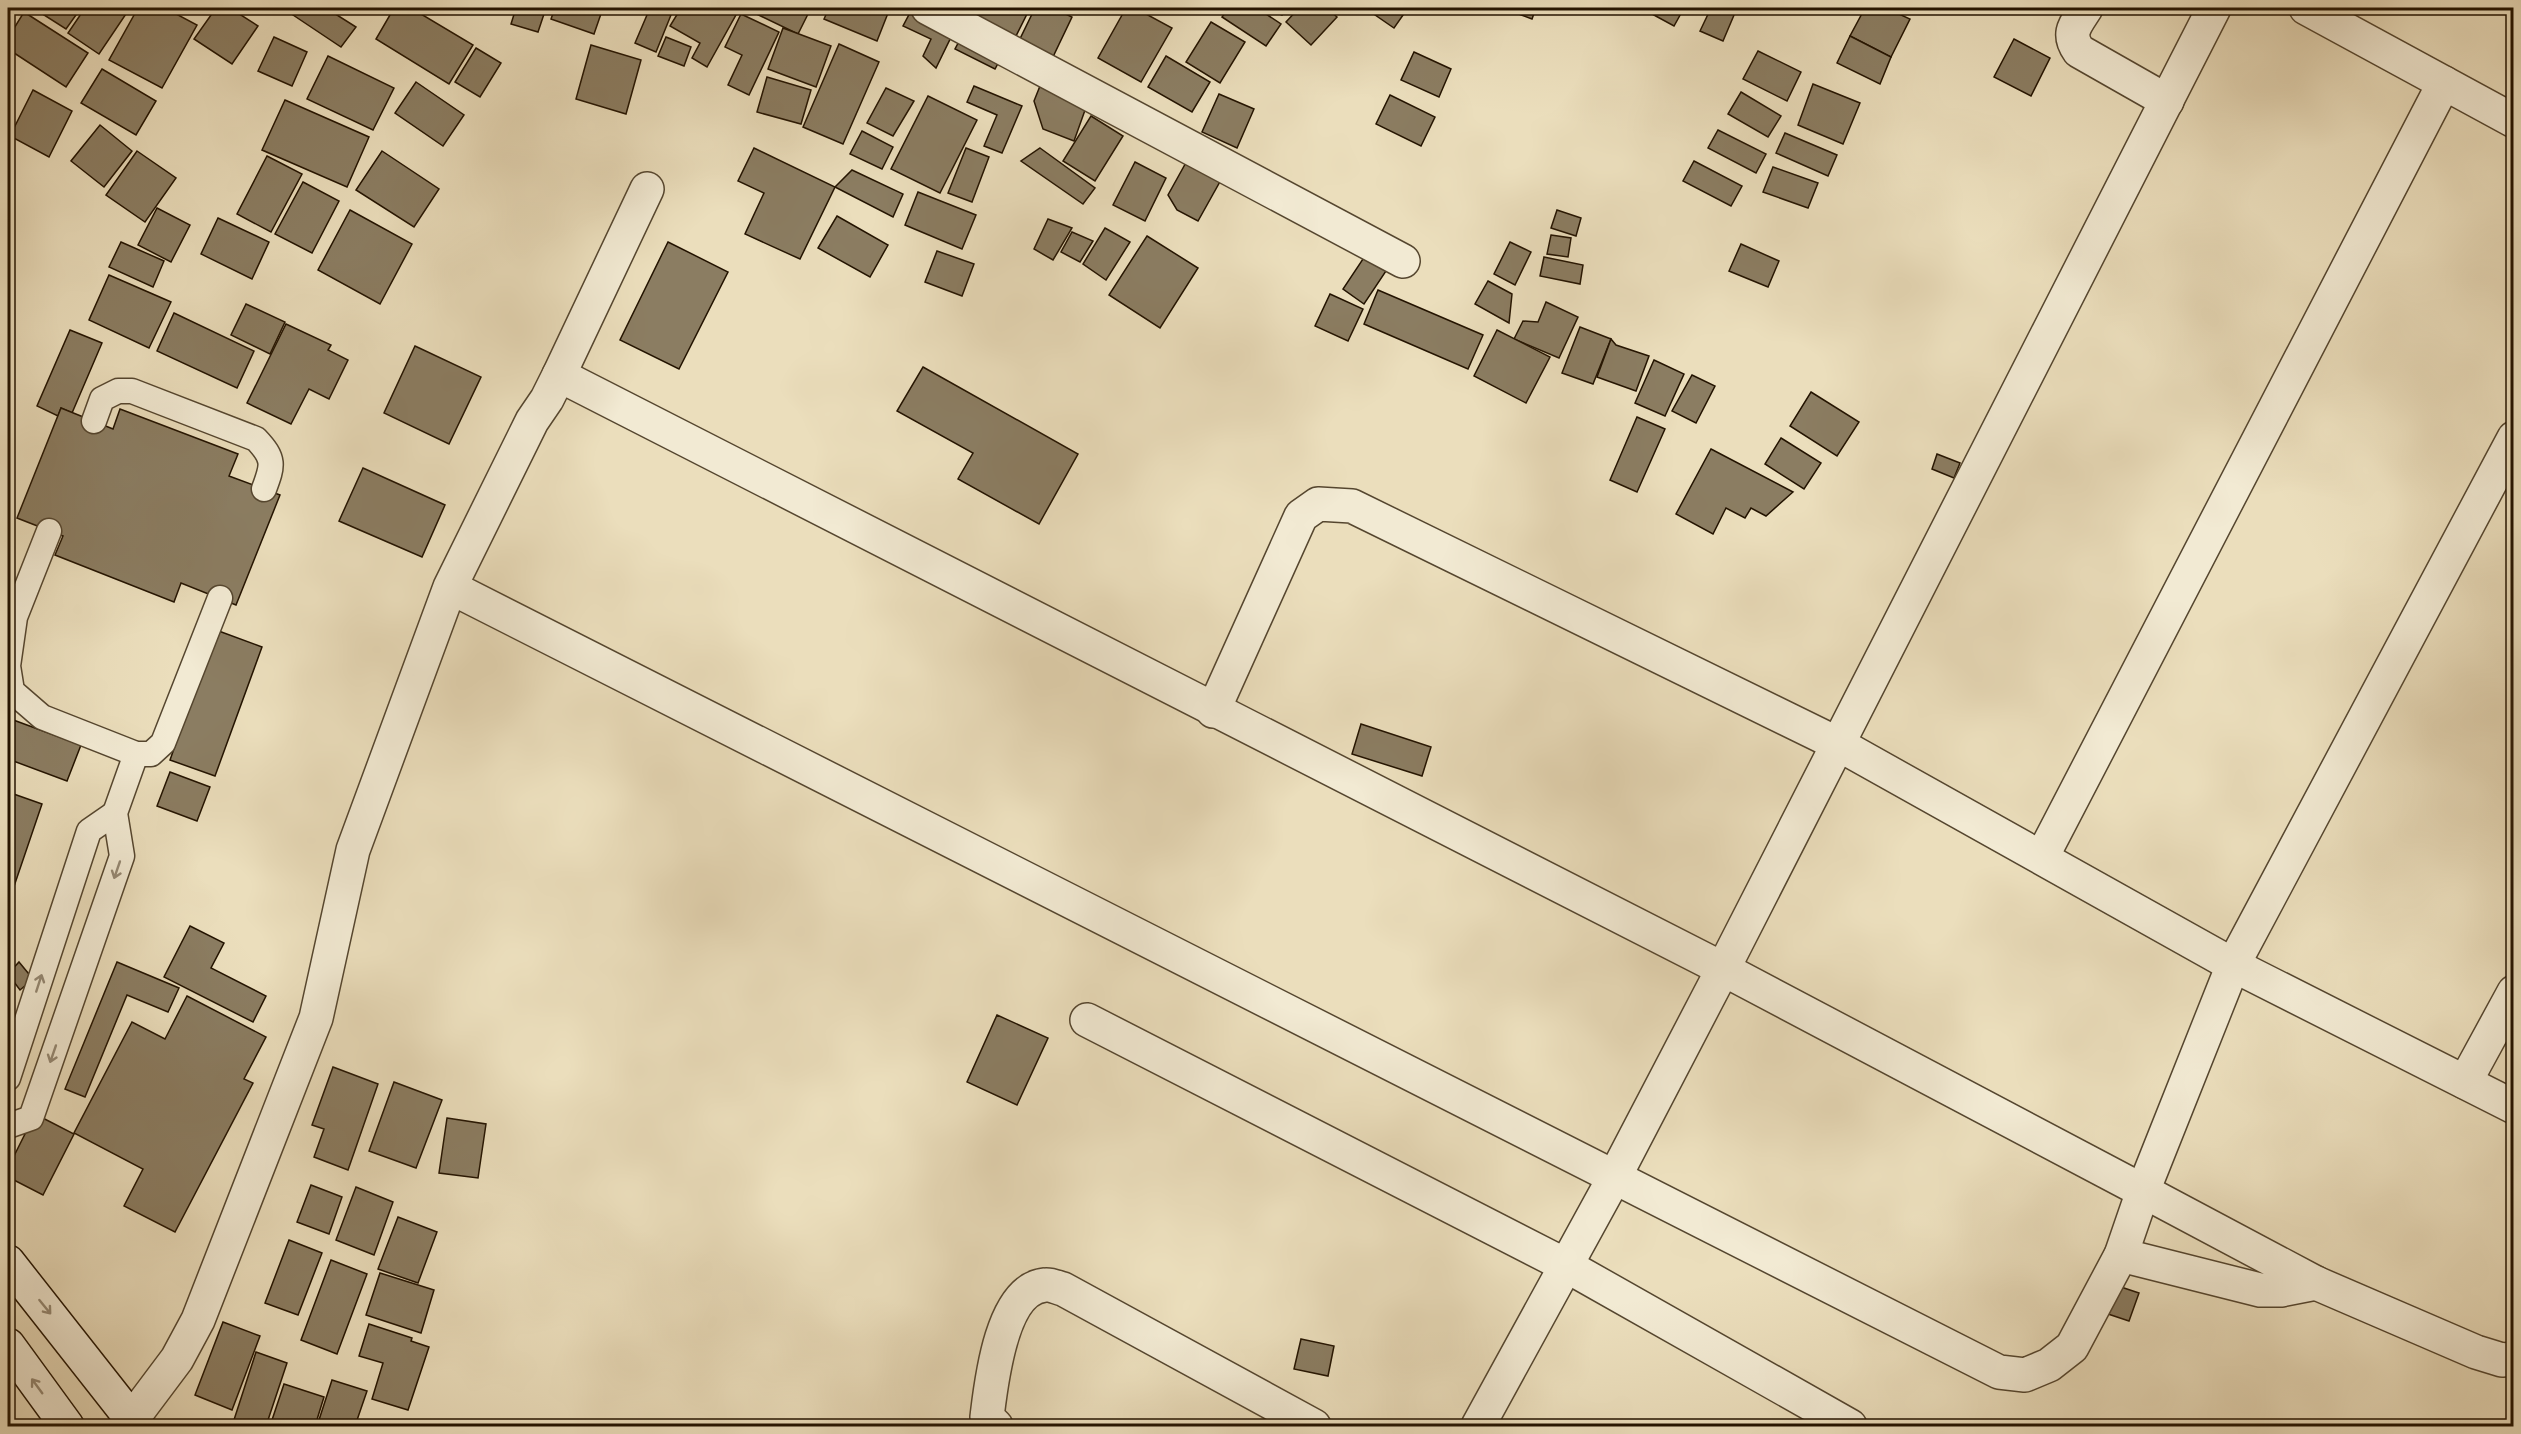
<svg xmlns="http://www.w3.org/2000/svg" width="2521" height="1434" viewBox="0 0 2521 1434" font-family="'Libre Caslon Text',serif">
	<style>
		.building { fill: #8b7d62; stroke: #231300; stroke-width: 1.5 }
		.lines { fill: none; stroke-linecap: round; stroke-linejoin: round }
		.service-casing { stroke: #55462f; stroke-width: 27 }
		.minor-casing { stroke: #55462f; stroke-width: 36 }
		.secondary-casing { stroke: #231300; stroke-width: 36 }
		.service { stroke: #f2ead3; stroke-width: 24 }
		.minor { stroke: #f2ead3; stroke-width: 33 }
		.secondary { stroke: #f2ead3; stroke-width: 33 }
		.oneway { stroke: #958974 }
	</style>
	<rect width="100%" height="100%" fill="#ebdebc"/>
	<filter id="stains"><feTurbulence type="fractalNoise" baseFrequency=".00333" numOctaves="4"/><feColorMatrix values="0 0 0 0 .2 0 0 0 0 .09 0 0 0 0 .02 0 0 0 .5 -.17"/></filter>
	<radialGradient id="worn" r=".72"><stop offset=".6" stop-color="#630" stop-opacity="0"/><stop offset="1" stop-color="#630" stop-opacity=".3"/></radialGradient>
	<g class="building">
		<polygon points="33,8 81,8 66,29"/>
		<polygon points="85,8 130,8 99,54 68,33"/>
		<polygon points="138,8 165,8 197,25 162,88 109,60"/>
		<polygon points="216,8 230,8 258,26 232,64 194,39"/>
		<polygon points="285,8 326,8 356,27 341,47 284,9"/>
		<polygon points="394,8 411,8 473,45 449,84 376,39"/>
		<polygon points="516,8 546,8 538,32 511,24"/>
		<polygon points="555,8 603,8 594,34 551,19"/>
		<polygon points="650,8 671,15 656,52 635,43"/>
		<polygon points="681,8 726,8 737,13 707,67 692,58 700,43 670,26"/>
		<polygon points="744,8 811,8 798,34"/>
		<polygon points="829,8 890,8 877,41 824,19"/>
		<polygon points="977,8 1030,8 1012,44 970,23"/>
		<polygon points="1035,8 1053,8 1072,17 1051,61 1017,45"/>
		<polygon points="1126,8 1135,8 1172,28 1141,82 1098,58"/>
		<polygon points="1229,8 1257,8 1281,24 1266,46 1222,17"/>
		<polygon points="1265,8 1287,8 1282,15"/>
		<polygon points="1299,8 1327,8 1337,17 1311,45 1286,22"/>
		<polygon points="1365,8 1408,8 1394,28"/>
		<polygon points="1502,8 1536,8 1532,19"/>
		<polygon points="1641,8 1684,8 1674,26"/>
		<polygon points="1711,8 1737,8 1723,41 1700,31"/>
		<polygon points="1865,8 1886,8 1910,19 1891,57 1850,36"/>
		<polygon points="1900,8 1914,8 1912,13"/>
		<polygon points="912,9 955,29 936,68 923,56 931,39 903,26"/>
		<polygon points="24,12 88,53 66,87 8,49 8,38"/>
		<polygon points="741,14 779,32 749,95 728,85 742,55 725,47"/>
		<polygon points="1211,22 1245,42 1220,83 1186,62"/>
		<polygon points="783,28 831,46 816,87 768,69"/>
		<polygon points="963,34 1002,56 995,69 955,49"/>
		<polygon points="1850,36 1891,57 1880,84 1837,63"/>
		<polygon points="274,37 307,52 292,86 258,71"/>
		<polygon points="666,37 691,47 684,66 658,56"/>
		<polygon points="2014,39 2050,58 2031,96 1994,77"/>
		<polygon points="839,44 879,62 843,144 803,127"/>
		<polygon points="591,45 641,60 626,114 576,99"/>
		<polygon points="476,48 501,63 480,97 455,82"/>
		<polygon points="1758,51 1801,72 1787,101 1743,79"/>
		<polygon points="1414,52 1451,69 1439,97 1401,80"/>
		<polygon points="328,56 394,88 373,130 307,99"/>
		<polygon points="1166,56 1210,82 1192,112 1148,87"/>
		<polygon points="102,69 156,101 136,135 81,103"/>
		<polygon points="767,77 811,90 801,124 757,112"/>
		<polygon points="1042,81 1089,99 1074,141 1043,129 1034,101"/>
		<polygon points="416,82 464,115 443,146 395,113"/>
		<polygon points="1813,84 1860,103 1843,144 1798,125"/>
		<polygon points="974,86 1022,106 1002,153 984,146 997,115 967,102"/>
		<polygon points="886,88 914,101 893,136 867,123"/>
		<polygon points="33,90 72,111 49,157 10,136"/>
		<polygon points="1741,92 1781,116 1768,137 1728,114"/>
		<polygon points="1219,94 1254,109 1237,148 1202,132"/>
		<polygon points="1390,95 1435,117 1421,146 1376,124"/>
		<polygon points="928,96 977,120 940,193 891,169"/>
		<polygon points="285,100 369,137 347,187 262,150"/>
		<polygon points="1091,116 1123,136 1095,181 1063,161"/>
		<polygon points="100,125 132,151 104,187 71,161"/>
		<polygon points="1718,130 1766,154 1756,173 1708,148"/>
		<polygon points="862,131 893,147 882,169 850,154"/>
		<polygon points="1785,133 1837,155 1828,176 1776,153"/>
		<polygon points="754,148 835,187 800,259 745,234 764,193 738,181"/>
		<polygon points="966,148 989,157 972,202 948,193"/>
		<polygon points="1040,148 1095,188 1083,204 1021,161"/>
		<polygon points="137,151 176,178 145,222 106,195"/>
		<polygon points="382,151 439,189 414,227 356,190"/>
		<polygon points="267,156 302,174 271,232 237,214"/>
		<polygon points="1188,159 1222,178 1198,221 1177,210 1168,195"/>
		<polygon points="1694,161 1742,186 1731,206 1683,181"/>
		<polygon points="1135,162 1166,178 1145,221 1113,205"/>
		<polygon points="1773,167 1818,183 1808,208 1763,192"/>
		<polygon points="852,170 903,194 893,217 835,187"/>
		<polygon points="303,182 339,201 312,253 275,234"/>
		<polygon points="918,192 976,215 962,249 905,225"/>
		<polygon points="157,208 190,225 171,262 138,245"/>
		<polygon points="350,210 412,244 380,304 318,270"/>
		<polygon points="1557,210 1581,218 1576,236 1551,228"/>
		<polygon points="837,216 888,245 870,277 818,248"/>
		<polygon points="218,218 269,242 252,279 201,254"/>
		<polygon points="1048,219 1072,228 1053,260 1034,249"/>
		<polygon points="1105,228 1130,242 1106,280 1083,264"/>
		<polygon points="1072,232 1093,241 1080,262 1061,252"/>
		<polygon points="1551,235 1571,238 1568,257 1547,254"/>
		<polygon points="1147,236 1198,268 1160,328 1109,295"/>
		<polygon points="121,242 164,261 153,287 109,267"/>
		<polygon points="668,242 728,272 679,369 620,340"/>
		<polygon points="1510,242 1531,252 1515,285 1494,274"/>
		<polygon points="1741,244 1779,261 1768,287 1729,271"/>
		<polygon points="937,251 974,264 962,296 925,282"/>
		<polygon points="1367,253 1388,268 1364,304 1343,289"/>
		<polygon points="1544,257 1583,265 1580,284 1540,276"/>
		<polygon points="109,275 171,302 149,348 89,320"/>
		<polygon points="1488,281 1512,294 1509,323 1475,304"/>
		<polygon points="1378,290 1483,335 1468,369 1364,324"/>
		<polygon points="1330,294 1363,309 1348,341 1315,326"/>
		<polygon points="1546,302 1578,317 1559,358 1514,339 1523,321 1538,322"/>
		<polygon points="246,304 285,322 270,354 231,335"/>
		<polygon points="174,313 254,351 237,388 157,351"/>
		<polygon points="286,324 331,345 328,350 348,360 329,399 309,389 291,424 247,403"/>
		<polygon points="1580,327 1611,339 1593,384 1562,373"/>
		<polygon points="70,330 102,343 72,413 61,408 58,416 37,406"/>
		<polygon points="1497,330 1550,357 1526,403 1474,376"/>
		<polygon points="1611,339 1616,345 1649,356 1636,391 1597,377"/>
		<polygon points="415,346 481,377 449,444 384,413"/>
		<polygon points="1654,360 1684,374 1665,416 1635,403"/>
		<polygon points="923,367 1078,454 1039,524 958,479 973,453 897,411"/>
		<polygon points="1692,375 1715,386 1696,423 1672,411"/>
		<polygon points="1811,392 1859,422 1837,456 1790,426"/>
		<polygon points="61,408 113,429 120,409 238,454 229,476 280,495 236,605 181,583 174,602 55,555 63,536 17,518"/>
		<polygon points="1637,417 1665,429 1637,492 1610,480"/>
		<polygon points="1781,438 1821,463 1804,489 1765,464"/>
		<polygon points="1711,449 1793,492 1766,516 1751,508 1745,518 1726,508 1713,534 1676,514"/>
		<polygon points="1937,454 1960,463 1954,478 1932,469"/>
		<polygon points="363,468 445,505 422,557 339,521"/>
		<polygon points="216,630 262,647 215,776 170,760"/>
		<polygon points="8,718 81,745 67,781 8,759"/>
		<polygon points="1361,724 1431,747 1422,776 1352,754"/>
		<polygon points="170,772 210,787 197,821 157,806"/>
		<polygon points="8,792 42,804 8,904"/>
		<polygon points="190,926 224,943 211,968 266,996 253,1022 164,977"/>
		<polygon points="19,962 33,979 20,990 8,974"/>
		<polygon points="117,962 179,988 168,1012 127,995 85,1097 65,1089"/>
		<polygon points="187,996 266,1037 244,1079 253,1083 175,1232 124,1206 143,1169 74,1133 132,1022 165,1039"/>
		<polygon points="997,1015 1048,1038 1017,1105 967,1082"/>
		<polygon points="333,1067 378,1084 348,1170 314,1157 324,1129 312,1125"/>
		<polygon points="394,1082 442,1100 416,1168 369,1151"/>
		<polygon points="35,1114 74,1134 43,1195 8,1177 8,1168"/>
		<polygon points="447,1118 486,1124 478,1178 439,1173"/>
		<polygon points="311,1185 342,1197 329,1234 297,1222"/>
		<polygon points="356,1187 393,1202 374,1255 336,1240"/>
		<polygon points="398,1217 437,1232 418,1283 378,1269"/>
		<polygon points="289,1240 322,1253 298,1315 265,1303"/>
		<polygon points="331,1260 367,1274 337,1354 301,1340"/>
		<polygon points="380,1273 434,1290 421,1333 366,1315"/>
		<polygon points="2118,1286 2139,1293 2129,1321 2108,1314"/>
		<polygon points="223,1322 260,1336 232,1410 195,1395"/>
		<polygon points="369,1324 412,1338 411,1341 429,1347 408,1410 372,1399 383,1363 359,1356"/>
		<polygon points="1301,1339 1334,1346 1328,1376 1294,1369"/>
		<polygon points="256,1352 287,1363 266,1426 232,1426"/>
		<polygon points="332,1380 367,1391 355,1426 317,1426"/>
		<polygon points="284,1384 324,1397 315,1426 270,1426"/>
	</g>
	<g class="lines">
		<g class="service-casing">
			<g id="service">
				<path d="M94,421L102,399L118,391H132L256,439C275,459 273,465 264,489"/>
				<polyline points="49,531 15,617 8,666 12,691 42,717 136,754 151,754 163,743 220,598"/>
				<polyline points="8,1078 89,831 115,813"/>
				<polyline points="8,1126 31,1118 122,856 115,813 136,754"/>
			</g>
		</g>
		<g class="minor-casing">
			<g id="minor">
				<polyline points="928,8 1403,261"/>
				<path d="M2086,8C2076,24 2066,33 2079,51L2167,101"/>
				<polyline points="2306,8 2514,121"/>
				<polyline points="559,375 647,189"/>
				<polyline points="2514,438 2233,965 2143,1191 2316,1283 2476,1352 2502,1360 2514,1359"/>
				<polyline points="1213,711 1301,516 1318,504 1352,506 1838,744 2233,965 2514,1107"/>
				<polyline points="2042,857 2444,83"/>
				<polyline points="1087,1020 1567,1266 1850,1426"/>
				<polyline points="2465,1082 2514,992"/>
				<polyline points="2121,1255 2260,1290 2281,1290 2316,1283"/>
				<polyline points="132,1419 177,1359 198,1320 316,1018 353,850 450,587 532,421 547,399 559,375 1723,969 2143,1191 2121,1255 2072,1347 2049,1365 2025,1375 1999,1372 450,587"/>
				<path d="M996,1426L987,1417C991,1384 1001,1289 1045,1285C1051,1284 1058,1288 1063,1289L1314,1426"/>
				<polyline points="1478,1426 1614,1178 1723,969 2214,8"/>
			</g>
		</g>
		<g class="secondary-casing">
			<g id="secondary">
				<polyline points="8,1262 137,1426"/>
				<polyline points="8,1345 67,1426"/>
			</g>
		</g>
		<use href="#service" class="service"/>
		<use href="#minor" class="minor"/>
		<use href="#secondary" class="secondary"/>
	</g>
	<defs><path id="oneway-shaft" d="M-6 0H5M1.5-3L5.5 0L1.5 3" fill="none" stroke-width="1.6" stroke-linecap="round" stroke-linejoin="round" transform="scale(1.5)"/></defs>
	<g class="oneway">
		<use href="#oneway-shaft" transform="translate(117 870) rotate(109)"/>
		<use href="#oneway-shaft" transform="translate(39 983) rotate(-72)"/>
		<use href="#oneway-shaft" transform="translate(53 1054) rotate(109)"/>
		<use href="#oneway-shaft" transform="translate(45 1307) rotate(51)"/>
		<use href="#oneway-shaft" transform="translate(37 1386) rotate(-126)"/>
	</g>
	<rect width="2521" height="1434" fill="none" stroke="#ebdebc" stroke-width="30"/>
	<rect x="9" y="9" width="2503" height="1416" fill="none" stroke="#231300" stroke-width="3"/>
	<rect x="15" y="15" width="2491" height="1404" fill="none" stroke="#231300" stroke-width="1.5"/>
	<rect width="100%" height="100%" filter="url(#stains)"/>
	<rect width="100%" height="100%" fill="url(#worn)"/>
</svg>
